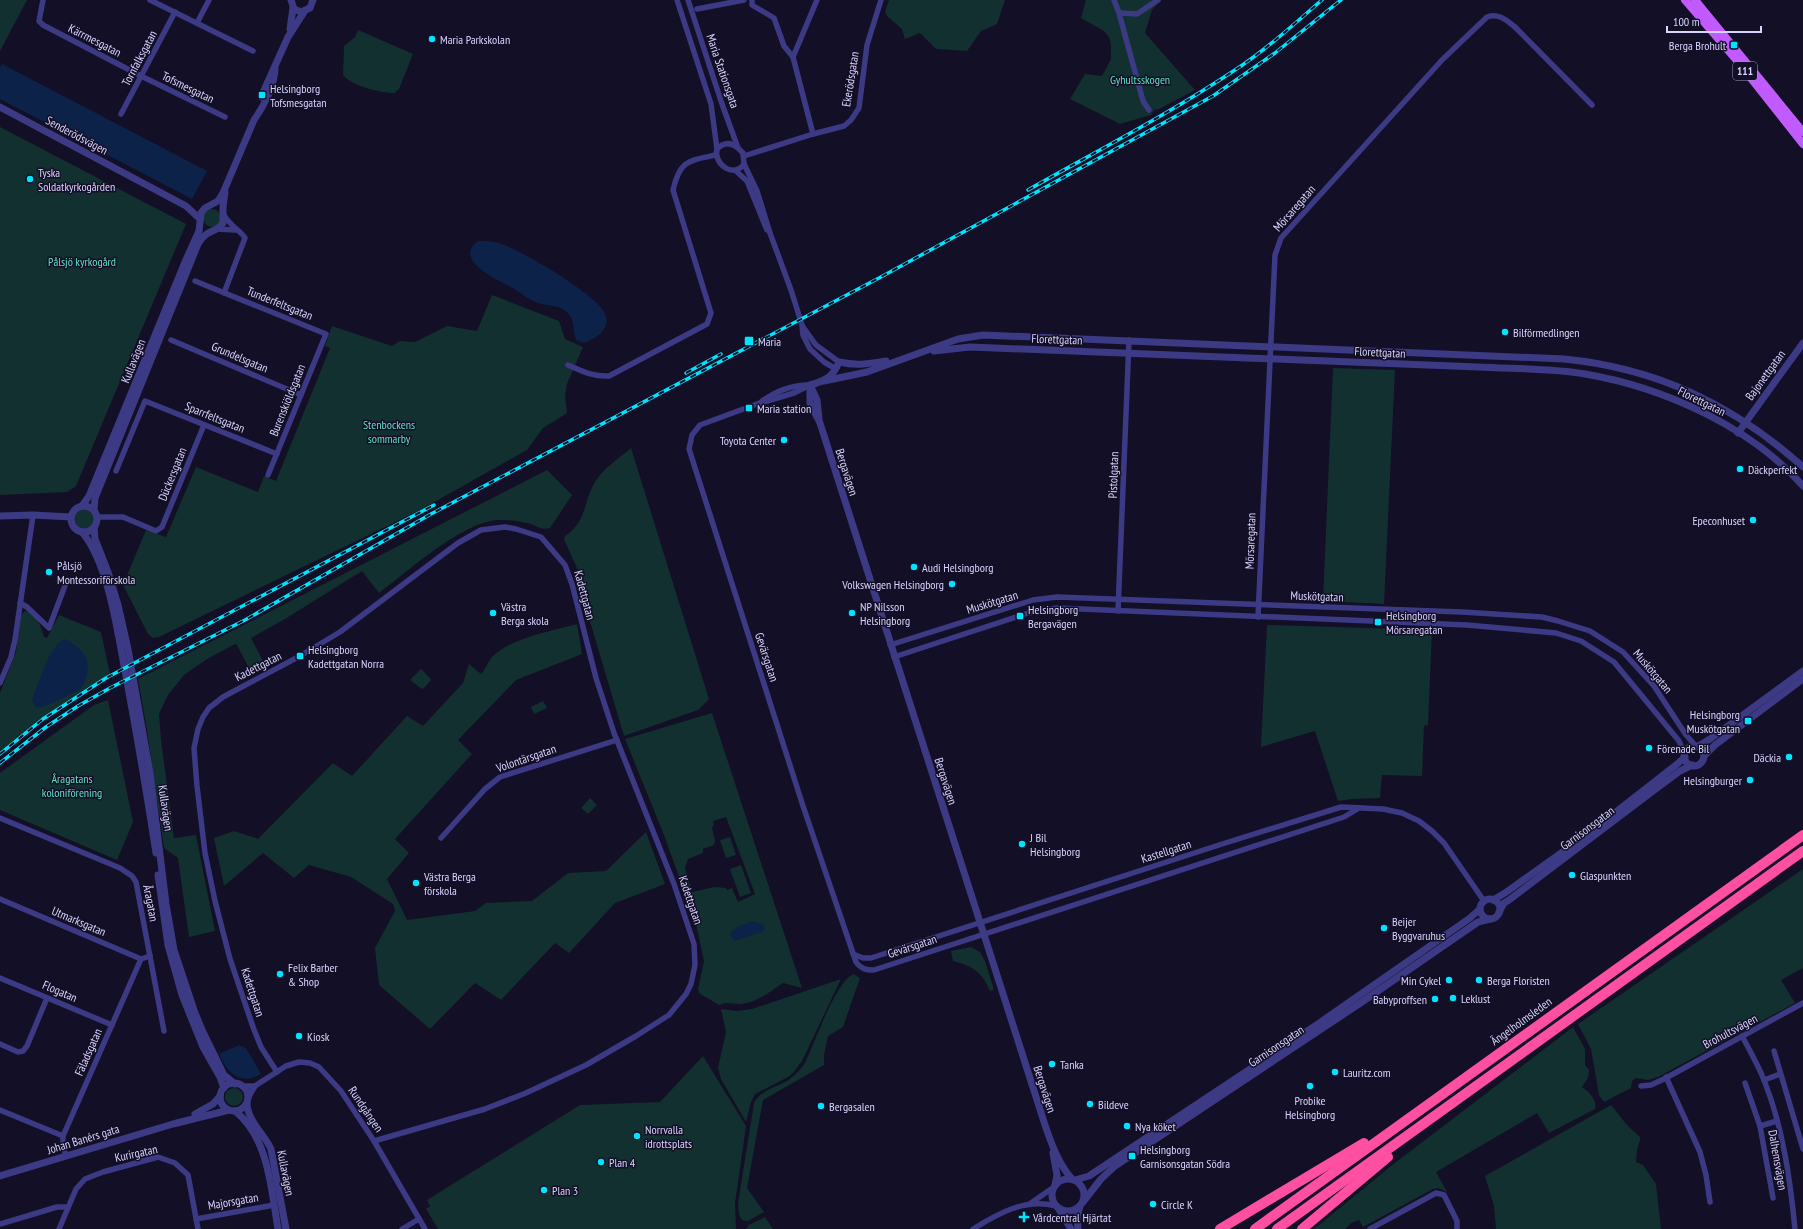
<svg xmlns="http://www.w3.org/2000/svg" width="1803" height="1229" viewBox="0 0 1803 1229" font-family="'PT Sans Narrow',sans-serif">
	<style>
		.green { fill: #12302f; fill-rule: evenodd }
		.water { fill: #0c2248 }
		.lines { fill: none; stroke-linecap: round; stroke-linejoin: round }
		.minor { stroke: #3d3a85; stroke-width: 5.5 }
		.tertiary { stroke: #3d3a85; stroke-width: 7 }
		.primary { stroke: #c25bff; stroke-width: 8 }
		.motorway { stroke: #ff4fa3; stroke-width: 10 }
		.rail-casing { stroke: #00e5ff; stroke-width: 3.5 }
		.rail { stroke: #130f26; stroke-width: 2; stroke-dasharray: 6; stroke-linecap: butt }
		.poi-dot { fill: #00e5ff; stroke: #130f26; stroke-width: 1.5 }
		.labels { text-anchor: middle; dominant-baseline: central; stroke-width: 3; stroke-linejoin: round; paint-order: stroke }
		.shield { fill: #130f26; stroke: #9e99be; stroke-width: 1 }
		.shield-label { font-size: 11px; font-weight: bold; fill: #d9d4ff }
		.poi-label { font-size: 12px; fill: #d9d4ff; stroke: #130f26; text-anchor: start }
		.street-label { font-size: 12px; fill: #d9d4ff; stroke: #130f26 }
		.park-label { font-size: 12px; fill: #5fe0c0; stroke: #130f26 }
	</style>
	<rect width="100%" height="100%" fill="#130f26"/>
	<g class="green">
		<polygon points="0,0 27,0 0,51"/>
		<polygon points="889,0 1005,0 997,24 981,31 967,51 936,49 920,33 905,39 902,29 887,16 885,12"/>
		<polygon points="1086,0 1161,0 1152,10 1145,33 1195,90 1157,110 1155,109 1151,115 1120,124 1070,99 1085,74 1102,76 1111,59 1111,45 1109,37 1104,31 1081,18"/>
		<path d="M358,30L413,54L399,89L394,93C381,93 352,86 343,75L344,46L355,37Z"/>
		<polygon points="0,127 186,224 76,486 67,492 0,495"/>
		<circle cx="212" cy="218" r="9"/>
		<polygon points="492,295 559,321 565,339 583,347 567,384 565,396 567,413 543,428 527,450 422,509 159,637 153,638 148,634 123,585 146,530 166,537 196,467 258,492 264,476 276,481 330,348 325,346 332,326 392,346 400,341 415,342 447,326 477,331"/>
		<polygon points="1333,368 1395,370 1384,604 1323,601"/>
		<path d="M631,448L709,699L698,710L624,736L586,608L580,575L564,539L565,537H564C589,520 582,501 597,479C604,468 621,457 631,448Z"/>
		<path d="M547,470L572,495L550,528C541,531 535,524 526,523C516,520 506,520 496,520C460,524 408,571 379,593L362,571L285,619L251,638L265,665L251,672L237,645L235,644L207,659L184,675L168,695L159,714L161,740L174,838L196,835L215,931L189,937L178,858L164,848L147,730L138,679Z"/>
		<circle cx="84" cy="519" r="10"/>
		<path d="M25,611C36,613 42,628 44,637L47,638L59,615L101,632L110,674C71,698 33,723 0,753V693L16,652L21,615Z"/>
		<path d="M577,624L582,654L516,680L458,740L472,754L395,839L409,853L387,879L407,920L475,911L486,903L532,901L568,873L606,871L646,832L665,884L615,903L569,953L555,943L501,1000L475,983L430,1029L379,985L375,948L395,911L393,904L351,877L309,865L294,878L263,853L224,886L214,838L234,831L258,839L333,763L352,776L407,716L423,726L463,683L469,664L481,674C485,669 488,663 491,658C509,638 552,631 577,624Z"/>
		<polygon points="1267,625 1432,630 1428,725 1424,726 1422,776 1382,775 1380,798 1352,799 1338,801 1315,731 1261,747"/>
		<polygon points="421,669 429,677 431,680 424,688 422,689 410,680"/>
		<polygon points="108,700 133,822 117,860 0,810 0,773 94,705"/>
		<polygon points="543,701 547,708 534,714 531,707"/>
		<path d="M712,713L802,988L783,983C771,991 756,1003 741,1004C733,1004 726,1001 719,1005L699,993L698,989L704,961L696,924L664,835L625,739ZM726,817L755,894L738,902L732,888L727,890L726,888L714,887L692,892L685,868L688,859L703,853V849L714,845L715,841L712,827L714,825L713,821Z"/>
		<polygon points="590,798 597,805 588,814 581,808"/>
		<polygon points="730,837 736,855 726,858 720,840"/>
		<polygon points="741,865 751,893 740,897 730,869"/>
		<polygon points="1803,869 1803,968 1781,980 1795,1003 1658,1077 1648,1080 1636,1078 1632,1081 1631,1088 1604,1102 1599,1095 1591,1049 1578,1024"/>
		<path d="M971,947L980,952L985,961L994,990L990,991C982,972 973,966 953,961L951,951Z"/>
		<path d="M853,974L860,978L843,1027L828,1036L824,1055V1065L763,1100L747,1188L764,1212L748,1221L742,1220L739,1215L738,1203L754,1103C761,1089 778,1087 790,1079C796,1074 801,1069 805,1063C815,1042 835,984 853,974Z"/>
		<polygon points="841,979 802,1061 793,1073 788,1077 755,1094 751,1102 746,1122 721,1079 718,1068 726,1032 721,1009 737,1011 752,1009"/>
		<path d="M1573,1027L1585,1049V1065L1589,1070L1588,1078L1582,1087C1588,1091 1598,1100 1595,1109L1549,1133L1537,1113L1436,1172L1447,1192L1438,1188L1433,1189L1363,1227L1359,1220L1351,1223L1345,1229H1314L1391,1166Z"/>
		<polygon points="703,1056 746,1126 735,1203 736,1229 438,1229 426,1209 430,1206 427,1200 580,1105 660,1102"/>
		<circle cx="234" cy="1097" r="9"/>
		<polygon points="1611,1105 1627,1125 1640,1137 1640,1140 1637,1150 1636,1162 1643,1165 1656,1184 1661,1229 1496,1229 1494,1206 1485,1176"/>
		<polygon points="765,1217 773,1229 746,1229 749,1225"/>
	</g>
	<g class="water">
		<polygon points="2,64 207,171 192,199 0,99 0,67"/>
		<path d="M478,241C486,241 492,241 499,243C520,249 595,294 604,312C613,328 597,338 584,343L576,340C572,328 576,318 564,310C558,305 549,306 541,304C530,301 521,293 511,287C498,280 452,260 478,241Z"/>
		<path d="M65,639C82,649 92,657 86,678C85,683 82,688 78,691C72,694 65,697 59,700C51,703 45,708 36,707L32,701L34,694C41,679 49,645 65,639Z"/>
		<polygon points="753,921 764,925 765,929 762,932 734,941 730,934 733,930 739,926"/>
		<path d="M239,1045L246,1048L261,1074C240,1086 227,1073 219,1054Z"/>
	</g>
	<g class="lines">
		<g class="minor">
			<polyline points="43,0 39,21 43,25 141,76 225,117"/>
			<polyline points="150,0 253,51"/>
			<polyline points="677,0 711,104 717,149"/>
			<polyline points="688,0 722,104 738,148 743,153 744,164 757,191 770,233 791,290 802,325 803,335 810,349 824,362 836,369"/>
			<polyline points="752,0 752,5 774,18 784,46 793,57"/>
			<polyline points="1114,0 1119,13 1143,101 1149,110"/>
			<polyline points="697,9 744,0"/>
			<polyline points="1119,13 1137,14 1158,0"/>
			<polyline points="197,23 209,0"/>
			<polyline points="121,114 175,12"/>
			<polyline points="813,134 793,57 817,0"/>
			<path d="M738,148C731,142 724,142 717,149C713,164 734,179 744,164"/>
			<polyline points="744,156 813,134 844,126 851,120 859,108 867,45 881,0"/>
			<polyline points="736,171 747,181 767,230"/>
			<path d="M224,215C230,226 242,232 245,238L224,293"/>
			<polyline points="217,229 235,230"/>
			<polyline points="195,281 326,334 268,475"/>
			<polyline points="803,327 816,345 839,362"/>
			<polyline points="171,340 301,395"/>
			<path d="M568,365C582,371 593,377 609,376L707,324L711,313L673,190C680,160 688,161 716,155"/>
			<path d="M810,385L794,393L757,404L700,425L692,435L689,449L803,806L856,962C861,969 866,970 874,970L1344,817L1359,808"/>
			<path d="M762,401C777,391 789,386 807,385"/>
			<polyline points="116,471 145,401 277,454"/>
			<polyline points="97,517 123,517 156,531 162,527 204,425"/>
			<polyline points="20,603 27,607 49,628 66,583"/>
			<polyline points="1118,611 1129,340"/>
			<path d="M1258,617L1275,255L1281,238L1442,60L1487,17C1499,13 1506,20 1515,27L1592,105"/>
			<polyline points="890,645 1033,600 1057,597 1462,612 1542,617 1558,621 1590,631 1623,652 1654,686 1686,735 1696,746"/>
			<polyline points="894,657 1028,613 1057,608 1467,625 1556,633 1581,641 1614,662 1679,741 1685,755"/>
			<polyline points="0,683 11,657 15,640 33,515"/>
			<polyline points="0,818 120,868 132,876 136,882 164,1031"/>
			<polyline points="441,838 485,789 500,777 617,740"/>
			<polyline points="0,899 141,959 150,956"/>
			<polyline points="853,954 863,958 871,958 1219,845 1341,807 1383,809 1402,813 1419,821 1432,831 1444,843 1484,901"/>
			<polyline points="0,978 112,1025"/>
			<path d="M1742,1036C1750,1051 1758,1065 1764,1080C1783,1128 1790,1178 1795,1229"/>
			<polyline points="0,1044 18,1052 23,1051 27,1046 47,998"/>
			<polyline points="1774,1051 1803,1149"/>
			<polyline points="277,1072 261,1047 253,1027 230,959 215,901 205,853 197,786 194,748 198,729 203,717 209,708 223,697 300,656 340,632 458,543 481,530 505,527 516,529 541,537 565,565 572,584 596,678 614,733 674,884 694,944 695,965 691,984 686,994 669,1015 636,1036 586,1065 526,1093 485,1109 374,1141"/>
			<polyline points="1666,1077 1700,1152 1706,1175 1710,1202"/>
			<polyline points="1764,1080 1780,1074"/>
			<polyline points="1745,1083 1760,1126 1773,1198"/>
			<polyline points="242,1086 255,1086"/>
			<polyline points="1641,1086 1651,1085 1664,1079 1803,1003"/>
			<polyline points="248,1098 255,1086 286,1066 299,1062 310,1063 319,1067 341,1091 374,1141 425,1229"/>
			<polyline points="0,1110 63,1136"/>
			<polyline points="1760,1126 1777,1121"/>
			<polyline points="66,1156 63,1146 63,1136 141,959"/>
			<polyline points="1031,1203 1054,1187"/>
			<polyline points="196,1219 274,1205"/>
			<polyline points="0,1224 57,1207 68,1207"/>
			<polyline points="59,1229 76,1189 85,1179 103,1172 158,1157 175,1163 188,1175 198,1229"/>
			<polyline points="402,1229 419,1219"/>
			<path d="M973,1229C999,1213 1025,1198 1056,1206"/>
			<polyline points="1370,1229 1436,1193 1444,1195 1457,1221 1457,1229"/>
		</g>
		<g class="tertiary">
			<polyline points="291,0 294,9 301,12 310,8 313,0"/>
			<polyline points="290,29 293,8"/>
			<polyline points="261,97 288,37 304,12"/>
			<polyline points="0,107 186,206 200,219"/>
			<path d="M934,351L970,347L1478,367C1514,369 1550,368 1585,374C1662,387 1750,426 1803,486"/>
			<path d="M824,381L867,372L958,339L983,335L1564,359C1657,368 1734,405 1803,467"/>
			<path d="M810,385V403L820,423L1046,1128C1052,1145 1059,1165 1072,1179"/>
			<path d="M810,385C825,381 833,377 839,362C858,366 867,364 886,361"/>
			<polyline points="811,387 817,400 819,419"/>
			<polyline points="1738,433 1803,343"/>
			<circle cx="84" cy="519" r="13"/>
			<path d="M82,506L89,496L185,262L199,231L201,213L205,208L218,201L223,193L254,120C264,106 275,85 275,68"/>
			<path d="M94,510L95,498L198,244C207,228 216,234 223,223V207L225,192"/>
			<polyline points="0,516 33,515 71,517"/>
			<polyline points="94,527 95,539 108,572 118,605 128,649 150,773 166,904 174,950 195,1013 203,1032 224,1075 235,1084"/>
			<path d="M82,532C109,564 118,635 126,676C137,735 147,794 156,853"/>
			<circle cx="1694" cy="756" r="10"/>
			<polyline points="1697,747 1710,739 1803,671"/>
			<polyline points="1704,756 1715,745 1803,679"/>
			<polyline points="158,875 168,945 182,995 203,1047 220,1077 224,1088"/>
			<circle cx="1490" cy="909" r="10"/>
			<polyline points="1493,900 1505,893 1589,833 1676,765 1685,757"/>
			<polyline points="1499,912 1504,903 1509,900 1661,785 1680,771 1692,765"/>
			<circle cx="234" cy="1097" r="14"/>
			<path d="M247,1103C247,1120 264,1134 271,1149L286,1229"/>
			<path d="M235,1111C269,1138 271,1189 278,1229"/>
			<polyline points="195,1114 213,1104 220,1096"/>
			<polyline points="1053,1153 1057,1175 1055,1185"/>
			<polyline points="0,1176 173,1124 229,1110"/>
			<circle cx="1068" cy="1195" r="16"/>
			<polyline points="1075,1180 1089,1176 1315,1026 1470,918 1480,909"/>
			<polyline points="1083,1202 1101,1179 1115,1166 1359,1004 1478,922 1490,919"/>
			<polyline points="1058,1208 1071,1229"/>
			<polyline points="1078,1229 1077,1217 1080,1206"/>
		</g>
		<g class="primary">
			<polyline points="1685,0 1739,63 1803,144"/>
			<polyline points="1695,0 1803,132"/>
		</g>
		<g class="motorway">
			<polyline points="1220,1229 1364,1143"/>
			<polyline points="1255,1229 1803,835"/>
			<polyline points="1277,1229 1803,851"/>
			<polyline points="1302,1229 1388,1157"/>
		</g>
		<g class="rail-casing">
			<g id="rail">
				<path d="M1028,190C1097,151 1169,114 1235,70C1266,50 1294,24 1322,0"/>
				<polyline points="686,373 721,354"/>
				<polyline points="0,754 43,719 106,678 434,505"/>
				<polyline points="0,763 46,727 78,706 110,688 245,620 431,514 879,278 1213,96 1275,53 1341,0"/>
			</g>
		</g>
		<use href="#rail" class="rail"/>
	</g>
	<g class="poi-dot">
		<circle cx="432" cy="39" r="4"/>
		<rect x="1730" y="41" width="8" height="8" rx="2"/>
		<rect x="258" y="91" width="8" height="8" rx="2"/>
		<circle cx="30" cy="179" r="4"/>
		<circle cx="1505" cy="332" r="4"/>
		<rect x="744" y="336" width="10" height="10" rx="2"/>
		<rect x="745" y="404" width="8" height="8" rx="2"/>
		<circle cx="784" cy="440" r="4"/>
		<circle cx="1740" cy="469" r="4"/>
		<circle cx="1753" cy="520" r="4"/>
		<circle cx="914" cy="567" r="4"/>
		<circle cx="49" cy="572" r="4"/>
		<circle cx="952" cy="584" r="4"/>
		<circle cx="493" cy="613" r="4"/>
		<circle cx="852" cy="613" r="4"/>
		<rect x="1016" y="612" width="8" height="8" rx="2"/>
		<rect x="1374" y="618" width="8" height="8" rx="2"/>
		<rect x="296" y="652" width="8" height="8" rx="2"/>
		<rect x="1744" y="717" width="8" height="8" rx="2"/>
		<circle cx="1649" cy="748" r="4"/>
		<circle cx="1789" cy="757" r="4"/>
		<circle cx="1750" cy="780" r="4"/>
		<circle cx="1022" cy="844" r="4"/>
		<circle cx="1572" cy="875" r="4"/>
		<circle cx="416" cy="883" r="4"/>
		<circle cx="1384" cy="928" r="4"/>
		<circle cx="280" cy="974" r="4"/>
		<circle cx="1449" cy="980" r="4"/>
		<circle cx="1479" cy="980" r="4"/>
		<circle cx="1453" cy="998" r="4"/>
		<circle cx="1435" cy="999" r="4"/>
		<circle cx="299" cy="1036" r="4"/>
		<circle cx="1052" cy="1064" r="4"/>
		<circle cx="1335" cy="1072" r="4"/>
		<circle cx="1310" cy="1086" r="4"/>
		<circle cx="1090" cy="1104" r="4"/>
		<circle cx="821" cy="1106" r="4"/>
		<circle cx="1127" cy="1126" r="4"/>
		<circle cx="637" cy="1136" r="4"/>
		<rect x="1128" y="1152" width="8" height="8" rx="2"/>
		<circle cx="601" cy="1162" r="4"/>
		<circle cx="544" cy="1190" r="4"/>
		<circle cx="1153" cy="1204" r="4"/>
		<path d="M1022 1211h4v4h4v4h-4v4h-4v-4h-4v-4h4z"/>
	</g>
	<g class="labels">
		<rect class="shield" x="1733" y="62" width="24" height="18" rx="3"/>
		<g class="shield-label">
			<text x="1745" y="71">111</text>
		</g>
		<g class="poi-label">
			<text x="440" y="39">Maria Parkskolan</text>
			<text x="1726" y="45" text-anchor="end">Berga Brohult</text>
			<text x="270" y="88">Helsingborg<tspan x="270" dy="14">Tofsmesgatan</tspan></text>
			<text x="38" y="172">Tyska<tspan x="38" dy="14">Soldatkyrkogården</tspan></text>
			<text x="1513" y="332">Bilförmedlingen</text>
			<text x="758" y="341">Maria</text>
			<text x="757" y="408">Maria station</text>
			<text x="776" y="440" text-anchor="end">Toyota Center</text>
			<text x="1748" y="469">Däckperfekt</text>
			<text x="1745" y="520" text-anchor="end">Epeconhuset</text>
			<text x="57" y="565">Pålsjö<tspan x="57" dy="14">Montessoriförskola</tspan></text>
			<text x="922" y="567">Audi Helsingborg</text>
			<text x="944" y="584" text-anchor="end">Volkswagen Helsingborg</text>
			<text x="501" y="606">Västra<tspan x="501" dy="14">Berga skola</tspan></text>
			<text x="860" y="606">NP Nilsson<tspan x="860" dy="14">Helsingborg</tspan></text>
			<text x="1028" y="609">Helsingborg<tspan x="1028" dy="14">Bergavägen</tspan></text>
			<text x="1386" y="615">Helsingborg<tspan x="1386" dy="14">Mörsaregatan</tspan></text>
			<text x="308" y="649">Helsingborg<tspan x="308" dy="14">Kadettgatan Norra</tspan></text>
			<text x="1740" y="714" text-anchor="end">Helsingborg<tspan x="1740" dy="14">Muskötgatan</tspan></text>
			<text x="1657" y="748">Förenade Bil</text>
			<text x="1781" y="757" text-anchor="end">Däckia</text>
			<text x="1742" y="780" text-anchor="end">Helsingburger</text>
			<text x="1030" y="837">J Bil<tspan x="1030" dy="14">Helsingborg</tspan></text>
			<text x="1580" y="875">Glaspunkten</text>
			<text x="424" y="876">Västra Berga<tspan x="424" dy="14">förskola</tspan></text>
			<text x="1392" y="921">Beijer<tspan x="1392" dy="14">Byggvaruhus</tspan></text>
			<text x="288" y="967">Felix Barber<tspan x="288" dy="14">&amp; Shop</tspan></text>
			<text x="1441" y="980" text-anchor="end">Min Cykel</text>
			<text x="1487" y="980">Berga Floristen</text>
			<text x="1461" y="998">Leklust</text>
			<text x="1427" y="999" text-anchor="end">Babyproffsen</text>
			<text x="307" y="1036">Kiosk</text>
			<text x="1060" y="1064">Tanka</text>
			<text x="1343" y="1072">Lauritz.com</text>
			<text x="1310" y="1100" text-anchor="middle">Probike<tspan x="1310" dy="14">Helsingborg</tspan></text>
			<text x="1098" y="1104">Bildeve</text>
			<text x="829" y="1106">Bergasalen</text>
			<text x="1135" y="1126">Nya köket</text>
			<text x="645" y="1129">Norrvalla<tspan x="645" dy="14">idrottsplats</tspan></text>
			<text x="1140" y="1149">Helsingborg<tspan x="1140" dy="14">Garnisonsgatan Södra</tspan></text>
			<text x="609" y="1162">Plan 4</text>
			<text x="552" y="1190">Plan 3</text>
			<text x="1161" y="1204">Circle K</text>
			<text x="1033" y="1217">Vårdcentral Hjärtat</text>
		</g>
		<g class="street-label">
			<text transform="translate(95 40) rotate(27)">Kärrmesgatan</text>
			<text transform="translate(139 58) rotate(-62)">Tornfalksgatan</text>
			<text transform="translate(723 71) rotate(71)">Maria Stationsgata</text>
			<text transform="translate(850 79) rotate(-81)">Ekerödsgatan</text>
			<text transform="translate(188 87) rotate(26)">Tofsmesgatan</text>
			<text transform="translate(77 135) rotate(28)">Senderödsvägen</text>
			<text transform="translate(1294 208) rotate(-49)">Mörsaregatan</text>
			<text transform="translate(280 303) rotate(22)">Tunderfeltsgatan</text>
			<text transform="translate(1057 339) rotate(2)">Florettgatan</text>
			<text transform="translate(1380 352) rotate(3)">Florettgatan</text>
			<text transform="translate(240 357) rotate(23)">Grundelsgatan</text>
			<text transform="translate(133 361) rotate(-68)">Kullavägen</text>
			<text transform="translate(1765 375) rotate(-54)">Bajonettgatan</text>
			<text transform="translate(287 400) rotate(-68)">Burenskiöldsgatan</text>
			<text transform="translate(1702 401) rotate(26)">Florettgatan</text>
			<text transform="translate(215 417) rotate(22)">Sparrfeltsgatan</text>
			<text transform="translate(847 472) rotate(72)">Bergavägen</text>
			<text transform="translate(172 474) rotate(-68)">Dückersgatan</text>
			<text transform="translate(1113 475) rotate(-88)">Pistolgatan</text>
			<text transform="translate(1250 541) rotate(-88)">Mörsaregatan</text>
			<text transform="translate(585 595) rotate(75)">Kadettgatan</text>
			<text transform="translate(1317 596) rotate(2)">Muskötgatan</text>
			<text transform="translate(992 602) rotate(-17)">Muskötgatan</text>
			<text transform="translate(767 657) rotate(72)">Gevärsgatan</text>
			<text transform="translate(258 666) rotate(-27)">Kadettgatan</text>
			<text transform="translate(1653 671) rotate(50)">Muskötgatan</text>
			<text transform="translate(526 758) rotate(-19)">Volontärsgatan</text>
			<text transform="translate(946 781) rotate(72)">Bergavägen</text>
			<text transform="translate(166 808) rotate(82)">Kullavägen</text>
			<text transform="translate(1587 828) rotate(-37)">Garnisonsgatan</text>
			<text transform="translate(1166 851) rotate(-18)">Kastellgatan</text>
			<text transform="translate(691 900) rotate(71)">Kadettgatan</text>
			<text transform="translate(151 903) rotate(79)">Åragatan</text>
			<text transform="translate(79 921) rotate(23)">Utmarksgatan</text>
			<text transform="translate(912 946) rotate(-18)">Gevärsgatan</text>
			<text transform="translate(60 991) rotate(23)">Flogatan</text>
			<text transform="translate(253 992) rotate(72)">Kadettgatan</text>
			<text transform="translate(1521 1021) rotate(-36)">Ängelholmsleden</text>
			<text transform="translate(1730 1031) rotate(-28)">Brohultsvägen</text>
			<text transform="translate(1276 1046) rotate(-34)">Garnisonsgatan</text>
			<text transform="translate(88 1052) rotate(-66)">Fäladsgatan</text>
			<text transform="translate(1045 1089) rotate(72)">Bergavägen</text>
			<text transform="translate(366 1109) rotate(56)">Rundgången</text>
			<text transform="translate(83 1139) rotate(-17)">Johan Banérs gata</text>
			<text transform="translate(136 1153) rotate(-12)">Kurirgatan</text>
			<text transform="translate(1778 1160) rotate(80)">Dalhemsvägen</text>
			<text transform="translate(286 1173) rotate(79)">Kullavägen</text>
			<text transform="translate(233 1201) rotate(-10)">Majorsgatan</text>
		</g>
		<g class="park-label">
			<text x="1140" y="79">Gyhultsskogen</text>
			<text x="82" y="261">Pålsjö kyrkogård</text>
			<text x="389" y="424">Stenbockens<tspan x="389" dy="14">sommarby</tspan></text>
			<text x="72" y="778">Åragatans<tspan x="72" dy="14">koloniförening</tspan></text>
		</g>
	</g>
	<path d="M1667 26v6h94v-6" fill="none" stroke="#d9d4ff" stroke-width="2"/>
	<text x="1673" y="26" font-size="12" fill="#d9d4ff" stroke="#130f26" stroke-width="3" paint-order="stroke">100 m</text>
</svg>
